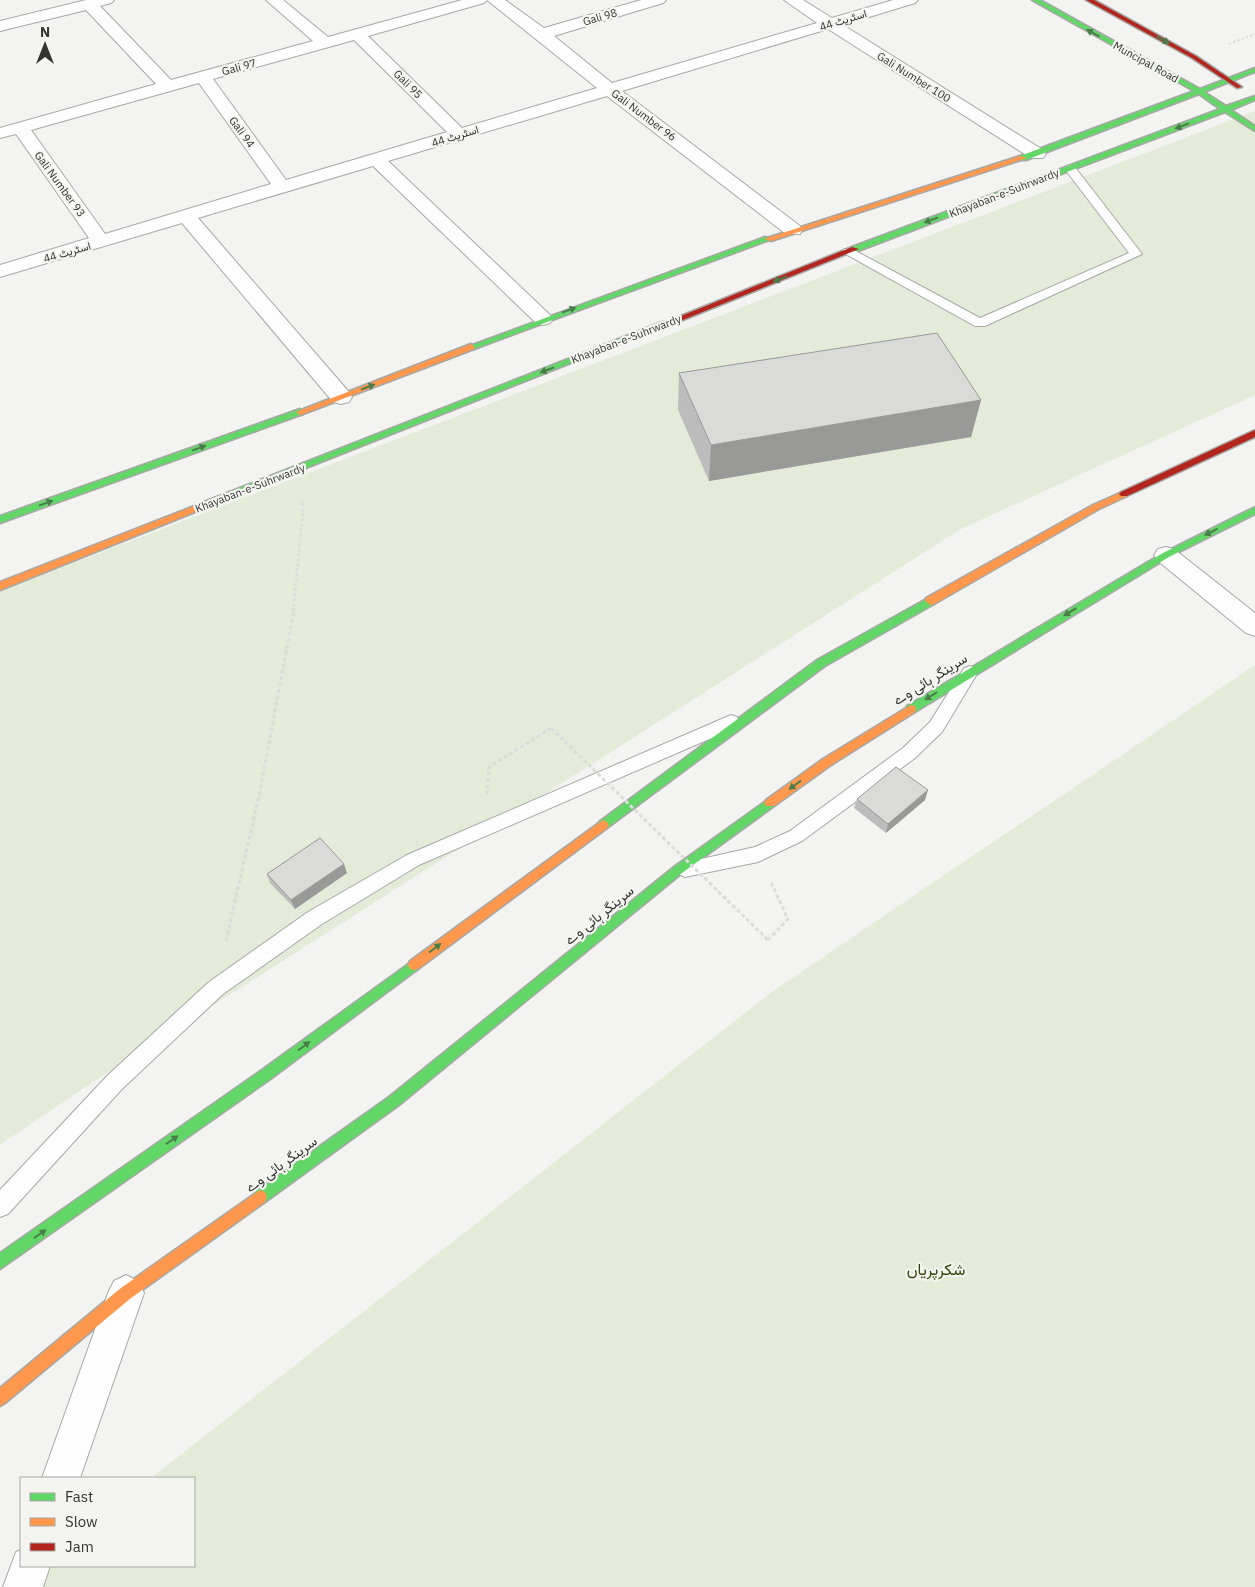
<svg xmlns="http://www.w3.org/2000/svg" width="1255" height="1587" viewBox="0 0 1255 1587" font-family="'IBM Plex Sans',Vazirmatn,sans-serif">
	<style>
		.green { fill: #e4ebd8 }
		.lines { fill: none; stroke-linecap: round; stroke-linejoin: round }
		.lane-casing { stroke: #a7a8a6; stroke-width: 2 }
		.street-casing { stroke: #a7a8a6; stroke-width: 2 }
		.fast-casing { stroke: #a7a8a6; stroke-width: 3 }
		.slow-casing { stroke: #a7a8a6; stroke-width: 3 }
		.jam-casing { stroke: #a7a8a6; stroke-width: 3 }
		.path-far2 { stroke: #dcdcdb; stroke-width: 2; stroke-dasharray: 2.5 2; stroke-linecap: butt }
		.path-far1 { stroke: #dcdcdb; stroke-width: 2.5; stroke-dasharray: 3 2; stroke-linecap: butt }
		.path { stroke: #dcdcdb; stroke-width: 3; stroke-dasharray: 4 2.5; stroke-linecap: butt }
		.lane { fill: #fdfdfd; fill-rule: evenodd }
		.street { fill: #fdfdfd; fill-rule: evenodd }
		.fast { fill: #63d668; fill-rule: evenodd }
		.slow { fill: #ff974d; fill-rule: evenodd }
		.jam { fill: #b3261e; fill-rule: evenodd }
		.path-bridge { stroke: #dcdcdb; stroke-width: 3; stroke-dasharray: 4 2.5; stroke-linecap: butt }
		.wall { fill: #bbbcbb }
		.shaded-wall { fill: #999998 }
		.building { fill: #dadbd9; stroke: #999998 }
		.oneway { fill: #497d4a }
		.labels { text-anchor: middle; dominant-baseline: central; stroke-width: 4.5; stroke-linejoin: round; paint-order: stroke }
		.far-street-label { font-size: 11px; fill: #333432; stroke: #f4f5f1 }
		.street-label { font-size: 14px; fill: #333432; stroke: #f4f5f1 }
		.near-park-label { font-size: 16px; fill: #314106; stroke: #f4f5f1 }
	</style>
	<rect width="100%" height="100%" fill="#f3f4f2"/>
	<g class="green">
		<polygon points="1255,111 1255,395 961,529 99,1078 0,1145 0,591"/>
		<polygon points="1255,665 1255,1587 12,1587 39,1566 194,1566 194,1478 151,1478 773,991"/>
	</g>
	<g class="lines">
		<g class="lane-casing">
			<g id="lane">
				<polygon points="1070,165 1074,166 1142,254 985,326 975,326 842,252 844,249 852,249 980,318 1129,253 1064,168"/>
				<polygon points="970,666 976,668 978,672 942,732 915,758 802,841 758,862 685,877 679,874 676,869 679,864 755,847 790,831 903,748 930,722 964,668"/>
				<polygon points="731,715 737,717 739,722 737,727 419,865 322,924 223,994 122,1089 8,1214 0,1217 0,1190 108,1075 209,982 308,912 407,855"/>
			</g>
		</g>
		<g class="street-casing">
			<g id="street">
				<path d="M86,0H114L111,3L100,6L171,80L313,41L266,0H283L328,37L462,0H487L484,3L368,36L462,128L597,88L487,0H505L544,28L641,0H666L663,3L554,36L612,83L817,23L784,0H803L832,18L893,0H918L915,3L843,25L1043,150L1046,154L1043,158H1031L828,29L622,91L800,226L802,230L800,234H786L607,96L388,161L550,315L553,319L550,323L543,325L536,323L373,166L198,218L349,392L352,397L349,402L341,404L333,402L182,223L0,277V265L89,238L16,134L0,138V128L156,84L86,10L0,31V21ZM354,40L447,132L286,180L213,79ZM199,83L271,184L105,234L31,130Z"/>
				<polygon points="1166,547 1174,549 1255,613 1255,636 1246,633 1158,561 1154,555 1158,549"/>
				<polygon points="126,1275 138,1281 144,1293 80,1478 42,1478 108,1293 114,1281"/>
				<polygon points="21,1550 21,1566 50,1566 43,1587 3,1587 16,1552"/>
			</g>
		</g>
		<g class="fast-casing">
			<g id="fast">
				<polygon points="1032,0 1040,0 1200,89 1255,68 1255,72 1204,92 1226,106 1255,96 1255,100 1231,110 1255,126 1255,131 1225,112 858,251 852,251 852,247 1220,109 1199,94 1026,160 1020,160 1020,156 1194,91"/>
				<polygon points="765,237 772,239 474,349 468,349 467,347"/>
				<polygon points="662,322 665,322 669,324 200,510 194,510 192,508 194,506"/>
				<polygon points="300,409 304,412 303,414 0,523 0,516"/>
				<polygon points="1255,507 1255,514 1169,557 915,712 907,712 906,709 907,706 1163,553"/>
				<polygon points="930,597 934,598 935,601 934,604 825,666 607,828 599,828 597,825 599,822 817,660"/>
				<polygon points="770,798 774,800 776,803 774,806 682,873 399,1105 265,1202 260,1204 255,1202 253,1197 255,1192 389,1097 674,867"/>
				<polygon points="414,960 418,961 420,965 418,969 269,1080 0,1269 0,1253 259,1072"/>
			</g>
		</g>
		<g class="slow-casing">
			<g id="slow">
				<polygon points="1020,156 1027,158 771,241 764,239"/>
				<polygon points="471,344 475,347 474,349 303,414 300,415 296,412"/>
				<polygon points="1124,491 1127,492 1127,496 1099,509 934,604 930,605 925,601 926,598 1093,505"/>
				<polygon points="197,505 200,506 200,510 0,590 0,582"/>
				<polygon points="911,705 915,706 916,709 915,712 831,765 774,806 766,806 764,803 766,800 823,759"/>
				<polygon points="603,820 607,822 609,825 607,828 418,969 414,970 410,969 408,965 410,961"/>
				<polygon points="260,1190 265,1192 267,1197 265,1202 131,1298 5,1403 0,1406 0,1388 121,1288"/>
			</g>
		</g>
		<g class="jam-casing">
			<g id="jam">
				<polygon points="1086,0 1094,0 1196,56 1242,87 1237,88 1192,58"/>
				<polygon points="852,247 859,249 668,326 665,326 661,324"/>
				<polygon points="1255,430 1255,437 1127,496 1121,496 1119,494 1121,492"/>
			</g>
		</g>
		<polyline class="path-far2" points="1229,44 1255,34"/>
		<polyline class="path-far1" points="293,611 303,513 302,500"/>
		<g class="path">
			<polyline points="487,795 489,767 551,728"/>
			<polyline points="768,940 788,919 771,882"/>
			<polyline points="226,941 260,791 294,610"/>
		</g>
		<use href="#lane" class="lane"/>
		<use href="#street" class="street"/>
		<use href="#fast" class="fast"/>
		<use href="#slow" class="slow"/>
		<use href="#jam" class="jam"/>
		<polyline class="path-bridge" points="551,728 768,940"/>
	</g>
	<g class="wall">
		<polygon points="679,373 981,400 971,437 709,481 678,410"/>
		<polygon points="857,799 925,800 886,833 854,808"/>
		<polygon points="347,873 295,909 270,883 267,874"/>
	</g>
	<g class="shaded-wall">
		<polygon points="981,400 971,437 709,481 711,445"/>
		<polygon points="928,790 925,800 886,833 888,824"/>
		<polygon points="344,864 347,873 295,909 291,900"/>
	</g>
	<g class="building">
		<polygon points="937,333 981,400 711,445 679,373"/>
		<polygon points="896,767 928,790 888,824 857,799"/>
		<polygon points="320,838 344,864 291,900 267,874"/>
	</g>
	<defs><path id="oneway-solid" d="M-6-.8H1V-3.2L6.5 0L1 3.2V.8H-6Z" transform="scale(1.25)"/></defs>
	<g class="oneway">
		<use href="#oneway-solid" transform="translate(1093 33) rotate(-151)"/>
		<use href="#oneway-solid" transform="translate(1163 40) rotate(29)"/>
		<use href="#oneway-solid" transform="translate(1182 126) rotate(159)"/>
		<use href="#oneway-solid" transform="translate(931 220) rotate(159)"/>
		<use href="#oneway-solid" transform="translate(780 279) rotate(159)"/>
		<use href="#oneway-solid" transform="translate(569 310) rotate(-20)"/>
		<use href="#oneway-solid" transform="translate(547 370) rotate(159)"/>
		<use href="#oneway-solid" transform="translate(368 387) rotate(-21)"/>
		<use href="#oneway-solid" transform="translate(199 448) rotate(-20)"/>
		<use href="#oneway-solid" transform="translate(46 503) rotate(-20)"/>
		<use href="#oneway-solid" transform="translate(1211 532) rotate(154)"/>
		<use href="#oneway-solid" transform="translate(1070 612) rotate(149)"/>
		<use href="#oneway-solid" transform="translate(931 696) rotate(148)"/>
		<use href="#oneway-solid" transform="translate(795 785) rotate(144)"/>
		<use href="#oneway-solid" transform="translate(435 948) rotate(-37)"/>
		<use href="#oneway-solid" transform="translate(304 1046) rotate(-37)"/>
		<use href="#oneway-solid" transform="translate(172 1140) rotate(-35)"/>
		<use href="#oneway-solid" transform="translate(40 1234) rotate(-35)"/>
	</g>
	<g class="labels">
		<g class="far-street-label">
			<text transform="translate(600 17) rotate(-16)">Gali 98</text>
			<text transform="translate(843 20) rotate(-17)">اسٹریٹ 44</text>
			<text transform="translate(1146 62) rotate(29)">Muncipal Road</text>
			<text transform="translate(239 67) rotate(-15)">Gali 97</text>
			<text transform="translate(914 77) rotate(32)">Gali Number 100</text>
			<text transform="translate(408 84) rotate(45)">Gali 95</text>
			<text transform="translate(644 115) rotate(37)">Gali Number 96</text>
			<text transform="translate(242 132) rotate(54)">Gali 94</text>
			<text transform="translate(455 136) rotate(-17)">اسٹریٹ 44</text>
			<text transform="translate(60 184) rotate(54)">Gali Number 93</text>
			<text transform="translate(1004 193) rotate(-21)">Khayaban-e-Suhrwardy</text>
			<text transform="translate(67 252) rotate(-16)">اسٹریٹ 44</text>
			<text transform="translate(626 339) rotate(-21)">Khayaban-e-Suhrwardy</text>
			<text transform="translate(250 488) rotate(-21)">Khayaban-e-Suhrwardy</text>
		</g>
		<g class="street-label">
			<text transform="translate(930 679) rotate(-32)">سرینگر ہائی وے</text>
			<text transform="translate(599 915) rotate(-39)">سرینگر ہائی وے</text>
			<text transform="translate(281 1164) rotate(-36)">سرینگر ہائی وے</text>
		</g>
		<g class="near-park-label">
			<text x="936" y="1269">شکرپریاں</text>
		</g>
	</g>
	<rect x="20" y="1477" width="175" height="90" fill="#f4f5f1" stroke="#a7a8a5"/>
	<rect x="30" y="1493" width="25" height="8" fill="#63d668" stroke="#a7a8a5"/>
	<text x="65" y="1502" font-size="15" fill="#333432">Fast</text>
	<rect x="30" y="1518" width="25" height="8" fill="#ff974d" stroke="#a7a8a5"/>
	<text x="65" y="1527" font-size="15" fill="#333432">Slow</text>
	<rect x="30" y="1543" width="25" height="8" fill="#b3261e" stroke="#a7a8a5"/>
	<text x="65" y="1552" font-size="15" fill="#333432">Jam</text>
	<g transform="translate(45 45)" stroke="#f4f5f1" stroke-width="4" paint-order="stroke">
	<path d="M0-4L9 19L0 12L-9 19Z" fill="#333432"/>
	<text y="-8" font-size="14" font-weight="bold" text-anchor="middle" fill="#333432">N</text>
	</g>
</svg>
